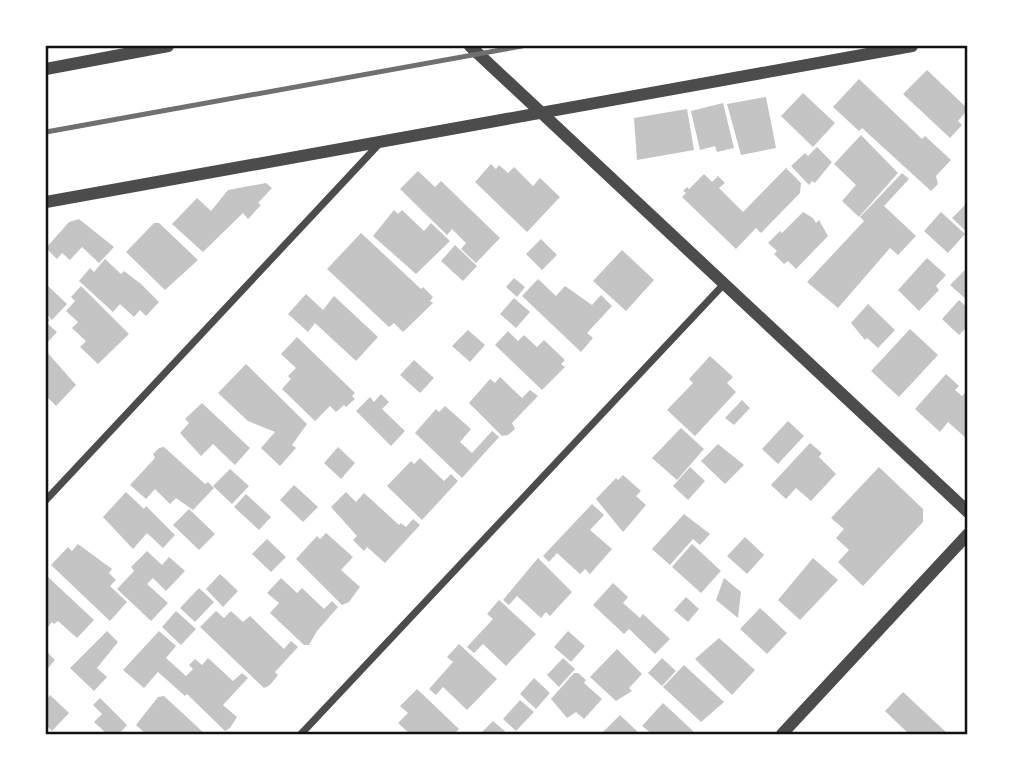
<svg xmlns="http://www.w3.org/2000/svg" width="1013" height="780" viewBox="0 0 1013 780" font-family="Montserrat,sans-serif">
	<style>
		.building { fill: #c4c4c4 }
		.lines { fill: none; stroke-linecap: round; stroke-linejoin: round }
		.minor { stroke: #4c4c4c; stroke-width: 7 }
		.tertiary { stroke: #4c4c4c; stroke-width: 12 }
		.rail { stroke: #707070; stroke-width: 5 }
		.neatline { fill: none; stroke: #111; stroke-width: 2.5 }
	</style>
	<rect width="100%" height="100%" fill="#fff"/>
	<g class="building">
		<polygon points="927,70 968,109 958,121 962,125 950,138 903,94"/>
		<polygon points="859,79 922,139 925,136 951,160 936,176 938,184 931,191 862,128 859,131 833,107"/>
		<polygon points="803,93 835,123 813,147 781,116"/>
		<polygon points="766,97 776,148 741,155 727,104"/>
		<polygon points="723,103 734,148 717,152 715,146 700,150 691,111"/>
		<polygon points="687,109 694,150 637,160 634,118"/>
		<polygon points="861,135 898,173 859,217 842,201 856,185 834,164"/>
		<polygon points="817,147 832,162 815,183 812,181 809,185 791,166 805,153 808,156"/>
		<polygon points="491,164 496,169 499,165 508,173 514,167 533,186 540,178 560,197 527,232 475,182"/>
		<polygon points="786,168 801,183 800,193 761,233 756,228 736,249 682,197 686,193 683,191 687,187 689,189 704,174 712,182 718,176 725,183 719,188 743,212"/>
		<polygon points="418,171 435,187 441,181 500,238 476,263 461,249 466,243 452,229 447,235 400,189"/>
		<polygon points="902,173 909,179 884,206 916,236 898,255 890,248 838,308 807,282 864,221 860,217"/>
		<polygon points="266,183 272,188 258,203 261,205 248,219 243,213 203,252 172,224 197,198 211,211 228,190"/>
		<polygon points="968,202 968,233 952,218"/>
		<polygon points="394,210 398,214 402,210 424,231 431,223 450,241 416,274 373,236"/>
		<polygon points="803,212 813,218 816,223 819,220 828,236 796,269 788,261 784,264 774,254 777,251 768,243 780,231 782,233"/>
		<polygon points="941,212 965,234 948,253 924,231"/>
		<polygon points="79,219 114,247 99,263 82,247 70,260 62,253 57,259 46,248 69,222"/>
		<polygon points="154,223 159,223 198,260 165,290 126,252"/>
		<polygon points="361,233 421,289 423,287 433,297 430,301 433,303 403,332 394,323 389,327 327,269"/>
		<polygon points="541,239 557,255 542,270 526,254"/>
		<polygon points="455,245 477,266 463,281 441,261"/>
		<polygon points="622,250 654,280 626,311 593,281"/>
		<polygon points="927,258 946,275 936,286 939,290 919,311 898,290"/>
		<polygon points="105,259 121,274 124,271 141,284 159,302 146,316 140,310 134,317 120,304 113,312 79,281 90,268 94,272"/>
		<polygon points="968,267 968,301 950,285"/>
		<polygon points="514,278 525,287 517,297 506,287"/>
		<polygon points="538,279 556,296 565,286 592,305 601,295 612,306 587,333 593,338 581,352 522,296"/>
		<polygon points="46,284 67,304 52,320 46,314"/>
		<polygon points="81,286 129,334 98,364 80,347 86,341 72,328 78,322 66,311 75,301 71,297"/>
		<polygon points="306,294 323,310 334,296 378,337 356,361 315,323 308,332 288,314"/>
		<polygon points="514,298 530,312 516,328 500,314"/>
		<polygon points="959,300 968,308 968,326 959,335 942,319"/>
		<polygon points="868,304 895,330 878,348 867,338 865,340 851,323"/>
		<polygon points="46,316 50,320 47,323 57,332 46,344"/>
		<polygon points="910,329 938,355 899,397 871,371"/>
		<polygon points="468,330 485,345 470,362 452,346"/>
		<polygon points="508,331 518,341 524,335 537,347 544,340 565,360 561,364 565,367 542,390 495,345"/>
		<polygon points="297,337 355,393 352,396 355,399 346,407 344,405 336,412 330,406 315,421 282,389 291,379 288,376 296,368 281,354"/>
		<polygon points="46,351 76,385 56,406 46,396"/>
		<polygon points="710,356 733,377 727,383 736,392 695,436 667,410 693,383 689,379"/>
		<polygon points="414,360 434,378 420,393 400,375"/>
		<polygon points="246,364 307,424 292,445 296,448 280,466 261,448 275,432 248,421 218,393"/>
		<polygon points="946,374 959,386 955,390 962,396 965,393 968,396 968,440 948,422 940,432 915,409"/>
		<polygon points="500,377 522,398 530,390 538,396 512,423 515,429 508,435 502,436 469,403 490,379 495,383"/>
		<polygon points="381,394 389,402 382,409 405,431 391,446 356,411 370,397 374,402"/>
		<polygon points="742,400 750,408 734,425 725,418"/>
		<polygon points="202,403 250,448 235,465 213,444 201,456 180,433 189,423 185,419"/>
		<polygon points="445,406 471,429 460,442 472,453 492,431 499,437 462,478 415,433 436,409 439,412"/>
		<polygon points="788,421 804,436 778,464 762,449"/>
		<polygon points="681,428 704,449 677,480 652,458"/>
		<polygon points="810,443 822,453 819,457 836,474 811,501 796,488 786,499 771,485"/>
		<polygon points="718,444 744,465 725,484 701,461"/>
		<polygon points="164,447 205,484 208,482 214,488 193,510 176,498 170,504 155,489 146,499 130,485 155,458 153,454 159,448"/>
		<polygon points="338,447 355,463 341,479 324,463"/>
		<polygon points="420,458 444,481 451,474 458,481 422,520 387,486 411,461 414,464"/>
		<polygon points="690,467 705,481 688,500 673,486"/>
		<polygon points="879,467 923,509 923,522 863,586 838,562 849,550 836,538 844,529 831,518"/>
		<polygon points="230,469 249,486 232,504 213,486"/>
		<polygon points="623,475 641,491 636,496 646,505 623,532 596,499 616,478 618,480"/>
		<polygon points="294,485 318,507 303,522 280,500"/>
		<polygon points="126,492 144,509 146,506 175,535 163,548 147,533 133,549 103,517"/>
		<polygon points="346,492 356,502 364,493 399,525 401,523 406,527 413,519 420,525 385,563 367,547 364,551 353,540 357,536 331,507"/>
		<polygon points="246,494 271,517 259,530 234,507"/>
		<polygon points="592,504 604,515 590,530 612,549 590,574 585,569 580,574 557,553 549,562 543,556"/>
		<polygon points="189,509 215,534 199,550 173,525"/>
		<polygon points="684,514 710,534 700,545 693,539 670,565 652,549"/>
		<polygon points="326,533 353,557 341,570 360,587 349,602 342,605 296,559 317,536 320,539"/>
		<polygon points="745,537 764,555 747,574 727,556"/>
		<polygon points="267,539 286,557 271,572 252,554"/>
		<polygon points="78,544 112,569 109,573 116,580 110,586 127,602 110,621 51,565 68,547 72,551"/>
		<polygon points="692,544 721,571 701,593 672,567"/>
		<polygon points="147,551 162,565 169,557 185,571 166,591 153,578 147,584 168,603 151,621 117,589 134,571 131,567"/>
		<polygon points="538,558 572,592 550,616 546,612 541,618 517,596 509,605 503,600"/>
		<polygon points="813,558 838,580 800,620 778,600"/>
		<polygon points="220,574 238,591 223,607 206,589"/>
		<polygon points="48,577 94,620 77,638 58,621 54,624 52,622 46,629"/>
		<polygon points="281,578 297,593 302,588 324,609 332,601 338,607 317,631 309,645 304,645 270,613 279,603 267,593"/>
		<polygon points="724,578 741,592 738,618 716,600"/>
		<polygon points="613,583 628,597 623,603 640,618 643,614 670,639 655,654 629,629 624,634 593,605"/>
		<polygon points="199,588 214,602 195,622 180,608"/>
		<polygon points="686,597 699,609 688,622 674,610"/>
		<polygon points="499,600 536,634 506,666 483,644 474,653 467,647 493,619 487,614"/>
		<polygon points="760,608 787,633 767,654 740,629"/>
		<polygon points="176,611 196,629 181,645 162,627"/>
		<polygon points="216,611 224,618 231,611 243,622 250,616 284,649 291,641 298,647 275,672 278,675 270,685 264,688 200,627"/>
		<polygon points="107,631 118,642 97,668 107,677 94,691 70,668"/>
		<polygon points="159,631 176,646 166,658 186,676 193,669 189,665 195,659 202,665 208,658 233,681 242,673 248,678 223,705 237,717 230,728 225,731 187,694 185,696 158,672 144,688 123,670"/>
		<polygon points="568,631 585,646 571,662 554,647"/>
		<polygon points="719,638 755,670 732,695 695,659"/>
		<polygon points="459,644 497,679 467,710 443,687 436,695 429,689 453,662 447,657"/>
		<polygon points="617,649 642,674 629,688 632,691 616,701 590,677"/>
		<polygon points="46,651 55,660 48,668 46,666"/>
		<polygon points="563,658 575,669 559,687 547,675"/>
		<polygon points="662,658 676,671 662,686 648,673"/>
		<polygon points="684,665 724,702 701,722 663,687"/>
		<polygon points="574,673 578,673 586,680 584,683 602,699 584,719 576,712 567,718 551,699"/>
		<polygon points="534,678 550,693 536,709 520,694"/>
		<polygon points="417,689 459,729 454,734 410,734 398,723 408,713 400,706"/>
		<polygon points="903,692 948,734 909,734 885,711"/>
		<polygon points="50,695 69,713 52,731 46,725 46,700"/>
		<polygon points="164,696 205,734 146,734 136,725 158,697"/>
		<polygon points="100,698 127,725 119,734 107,734 94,722 102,714 93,705"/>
		<polygon points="520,700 534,712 516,731 503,719"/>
		<polygon points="663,703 693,731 694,734 652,734 642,726"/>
		<polygon points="620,715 640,734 601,734"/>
		<polygon points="493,721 508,734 480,734"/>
	</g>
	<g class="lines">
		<g class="minor">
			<polyline points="46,500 380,143"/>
			<polyline points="301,734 724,284"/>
		</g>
		<g class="tertiary">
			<polyline points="470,46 968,512"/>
			<polyline points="46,69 168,46"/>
			<polyline points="46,202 912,46"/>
			<polyline points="782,734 968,534"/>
		</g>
		<polyline class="rail" points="46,132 522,46"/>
	</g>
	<rect width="1013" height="780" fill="none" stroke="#ffffff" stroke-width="94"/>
	<rect x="47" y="47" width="919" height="686" class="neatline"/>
</svg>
